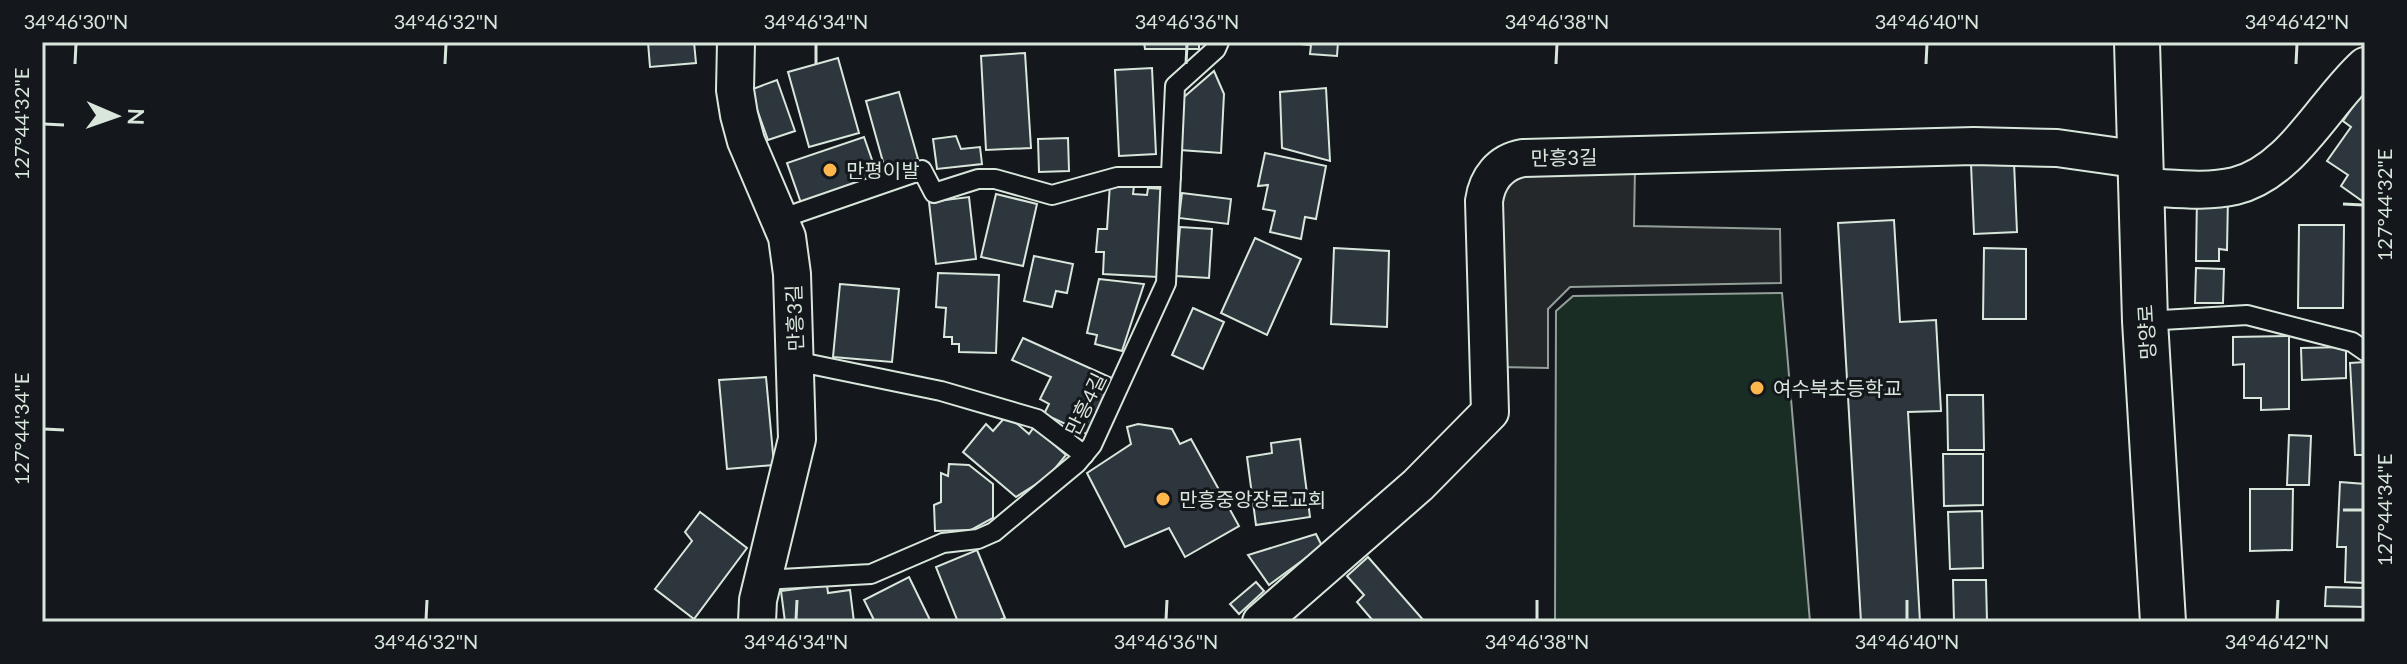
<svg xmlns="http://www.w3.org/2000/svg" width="2407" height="664" viewBox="0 0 2407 664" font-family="Lato,'Noto Sans KR',sans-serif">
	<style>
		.green { fill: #1a2d24; stroke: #939e99; stroke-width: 2 }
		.parking { fill: #24282b; stroke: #939e99; stroke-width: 2 }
		.building { fill: #2c363c; stroke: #d8e6dc; stroke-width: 2 }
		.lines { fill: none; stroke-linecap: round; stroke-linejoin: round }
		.service-casing { stroke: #d8e6dc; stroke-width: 22 }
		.minor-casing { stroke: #d8e6dc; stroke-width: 40 }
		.secondary-casing { stroke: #d8e6dc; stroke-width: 48 }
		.service { stroke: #14181c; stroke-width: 18 }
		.minor { stroke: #14181c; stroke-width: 36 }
		.secondary { stroke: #14181c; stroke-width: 44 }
		.ticks { fill: none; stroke: #d8e6dc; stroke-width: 3 }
		.poi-dot { fill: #ffb74d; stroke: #14181c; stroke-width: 3 }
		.labels { text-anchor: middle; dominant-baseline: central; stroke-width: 6; stroke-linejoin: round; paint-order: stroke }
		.street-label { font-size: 20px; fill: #d8e6dc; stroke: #14181c }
		.poi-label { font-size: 20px; fill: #d8e6dc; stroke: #14181c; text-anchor: start }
		.neatline { fill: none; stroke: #d8e6dc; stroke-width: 3 }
		.ticks-label { font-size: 20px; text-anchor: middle; fill: #d8e6dc }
	</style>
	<rect width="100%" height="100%" fill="#14181c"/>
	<polygon class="green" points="1782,293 1810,622 1555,622 1556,311 1573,296"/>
	<polygon class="parking" points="1513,166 1635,167 1634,226 1780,229 1781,283 1570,287 1548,309 1548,368 1497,367 1490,195"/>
	<g class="building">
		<polygon points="648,42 694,42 696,63 650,67"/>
		<polygon points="1144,42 1199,42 1199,49 1145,49"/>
		<polygon points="1338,42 1337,56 1310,54 1311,45 1289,43"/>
		<polygon points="1025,53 1031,148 986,150 981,56"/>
		<polygon points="838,58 859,133 809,147 788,72"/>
		<polygon points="1152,68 1156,154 1119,156 1115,70"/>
		<polygon points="1214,71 1224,94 1221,153 1180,150 1184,97"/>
		<polygon points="777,80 795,131 768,140 750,90"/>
		<polygon points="1326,88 1330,161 1282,148 1280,92"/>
		<polygon points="899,92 918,159 885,169 866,101"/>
		<polygon points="2361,95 2365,98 2365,203 2341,186 2348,175 2327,161 2351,127 2343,121"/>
		<polygon points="956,136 961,149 980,147 982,164 937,169 933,139"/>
		<polygon points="864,137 878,177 801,203 787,163"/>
		<polygon points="1068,138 1069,171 1039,172 1038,139"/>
		<polygon points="1265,153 1326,166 1316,219 1305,217 1301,239 1270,232 1275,211 1263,209 1268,185 1258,186"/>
		<polygon points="2014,162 2017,232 1974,234 1971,164"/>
		<polygon points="1110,184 1134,186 1133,194 1147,195 1148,188 1164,189 1158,277 1103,274 1104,252 1096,252 1098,229 1107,229"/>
		<polygon points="1182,193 1231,199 1228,224 1179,218"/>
		<polygon points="996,194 1037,204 1023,266 981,257"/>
		<polygon points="2197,196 2228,197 2227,250 2219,249 2219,261 2196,261"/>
		<polygon points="969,197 976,259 936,264 929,202"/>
		<polygon points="1894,220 1900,322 1936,320 1941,411 1908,412 1920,622 1861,622 1838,223"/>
		<polygon points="2299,225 2344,225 2343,308 2298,308"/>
		<polygon points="1180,227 1212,229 1209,278 1176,276"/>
		<polygon points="1255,238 1301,259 1267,335 1221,313"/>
		<polygon points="1334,248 1389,251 1387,327 1331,324"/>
		<polygon points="1984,248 2026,249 2026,319 1983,319"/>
		<polygon points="1034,256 1073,264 1067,293 1056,291 1052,307 1024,301"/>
		<polygon points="2196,268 2224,269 2223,303 2195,303"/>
		<polygon points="938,273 999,275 996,353 959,352 959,344 952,344 952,337 944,337 946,308 936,307"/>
		<polygon points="1099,279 1144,284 1122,351 1095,344 1097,335 1087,333"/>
		<polygon points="840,284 899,289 892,362 833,357"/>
		<polygon points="1193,308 1224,322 1203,369 1172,355"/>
		<polygon points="2289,336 2289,409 2261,410 2261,398 2244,398 2244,364 2233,365 2233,337"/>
		<polygon points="1023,338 1114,379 1089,435 1044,414 1049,404 1040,399 1051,377 1012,360"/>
		<polygon points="2346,347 2346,378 2302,380 2301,348"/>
		<polygon points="2365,362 2365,455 2355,455 2350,363"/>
		<polygon points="766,377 774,465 727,469 719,380"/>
		<polygon points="1947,395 1983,395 1984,450 1948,450"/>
		<polygon points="1007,415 1029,434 1034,427 1066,455 1049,476 1016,497 963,452 986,424 993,431"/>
		<polygon points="1138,424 1172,429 1180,444 1191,439 1239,526 1185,557 1169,528 1125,547 1087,473 1131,444 1127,427"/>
		<polygon points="2289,435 2311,436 2309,485 2287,485"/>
		<polygon points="1300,439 1310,517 1256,525 1247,457 1272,453 1271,443"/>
		<polygon points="1943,454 1983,454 1983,505 1944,506"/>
		<polygon points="949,464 969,465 993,484 993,518 971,530 935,531 934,505 941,502 941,473 948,476"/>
		<polygon points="2340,482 2365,484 2365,583 2345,582 2346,547 2337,547"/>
		<polygon points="2250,489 2293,489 2292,550 2250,551"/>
		<polygon points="1982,511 1983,568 1950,569 1948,512"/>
		<polygon points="700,512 747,548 694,619 655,589 692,541 685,532"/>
		<polygon points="1316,534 1322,546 1269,585 1248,555"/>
		<polygon points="977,550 1005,618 994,622 958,622 936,567"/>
		<polygon points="1368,557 1425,622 1374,622 1357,602 1364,595 1347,576"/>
		<polygon points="909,577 931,622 875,622 864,600"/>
		<polygon points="1953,580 1986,580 1987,622 1954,622"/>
		<polygon points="1256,582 1264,591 1239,614 1230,604"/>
		<polygon points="827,585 828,593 850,590 854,622 785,622 781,591"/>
		<polygon points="2326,587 2365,588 2365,607 2325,606"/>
	</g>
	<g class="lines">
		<g class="service-casing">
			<g id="service">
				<polyline points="780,219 922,170 934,193 978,179 995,179 1052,195 1117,177 1171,177"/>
				<polyline points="2145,321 2247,315 2352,342 2365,351"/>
				<polyline points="795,361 941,391 1037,419 1084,455"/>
				<polyline points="763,580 871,574 943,543 978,539 994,532 1077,463 1092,445 1166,283 1175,86 1216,49 1219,42"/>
			</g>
		</g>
		<g class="minor-casing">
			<g id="minor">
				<polyline points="736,42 735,90 739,115 746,141 787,237 792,274 797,439 758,600 757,622"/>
				<path d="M2142,187C2172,188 2205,193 2235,186C2292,172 2324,103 2365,66"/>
				<path d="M1261,622L1418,485L1490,412L1484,201C1487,179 1500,162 1523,158L1974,146L2057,148L2142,160"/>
			</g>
		</g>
		<g class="secondary-casing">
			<polyline id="secondary" points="2137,42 2145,321 2163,622"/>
		</g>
		<use href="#service" class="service"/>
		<use href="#minor" class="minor"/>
		<use href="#secondary" class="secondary"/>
	</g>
	<path class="ticks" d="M75,64L76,44M445,64L446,44M816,64V44M1186,64L1187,44M1556,64L1557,44M1926,64L1927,44M2296,64L2297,44M44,124L64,125M2343,204L2363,205M44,429L64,430M2343,510H2363M426,620L427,600M796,620L797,600M1166,620L1167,600M1537,620V600M1907,620V600M2277,620L2278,600"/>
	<g class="poi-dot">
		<circle cx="830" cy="170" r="8"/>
		<circle cx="1757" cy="388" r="8"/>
		<circle cx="1163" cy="499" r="8"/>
	</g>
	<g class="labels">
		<g class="street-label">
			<text transform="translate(1564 157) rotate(-1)">만흥3길</text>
			<text transform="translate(794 318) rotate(-92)">만흥3길</text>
			<text transform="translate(2146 332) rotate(-93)">망양로</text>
			<text transform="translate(1085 404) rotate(-64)">만흥4길</text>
		</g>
		<g class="poi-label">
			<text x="846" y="170">만평이발</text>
			<text x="1773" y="388">여수북초등학교</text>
			<text x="1179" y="499">만흥중앙장로교회</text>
		</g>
	</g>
	<rect width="2407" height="664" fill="none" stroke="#14181c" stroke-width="88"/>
	<g transform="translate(116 116) rotate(92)" stroke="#14181c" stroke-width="6" paint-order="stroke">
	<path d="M0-6L14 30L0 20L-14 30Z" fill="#d8e6dc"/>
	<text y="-12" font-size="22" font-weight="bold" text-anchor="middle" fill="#d8e6dc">N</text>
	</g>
	<rect x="44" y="44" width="2319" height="576" class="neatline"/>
	<g class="ticks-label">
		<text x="76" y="29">34°46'30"N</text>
		<text x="446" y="29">34°46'32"N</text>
		<text x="816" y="29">34°46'34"N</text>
		<text x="1187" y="29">34°46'36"N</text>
		<text x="1557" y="29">34°46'38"N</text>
		<text x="1927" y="29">34°46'40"N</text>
		<text x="2297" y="29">34°46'42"N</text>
		<text transform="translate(22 124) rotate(-90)" y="7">127°44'32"E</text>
		<text transform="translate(2385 205) rotate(-90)" y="7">127°44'32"E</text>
		<text transform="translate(22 429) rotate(-90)" y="7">127°44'34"E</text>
		<text transform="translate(2385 510) rotate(-90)" y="7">127°44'34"E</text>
		<text x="426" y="649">34°46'32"N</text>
		<text x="796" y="649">34°46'34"N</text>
		<text x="1166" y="649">34°46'36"N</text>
		<text x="1537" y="649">34°46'38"N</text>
		<text x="1907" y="649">34°46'40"N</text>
		<text x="2277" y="649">34°46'42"N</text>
	</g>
</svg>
